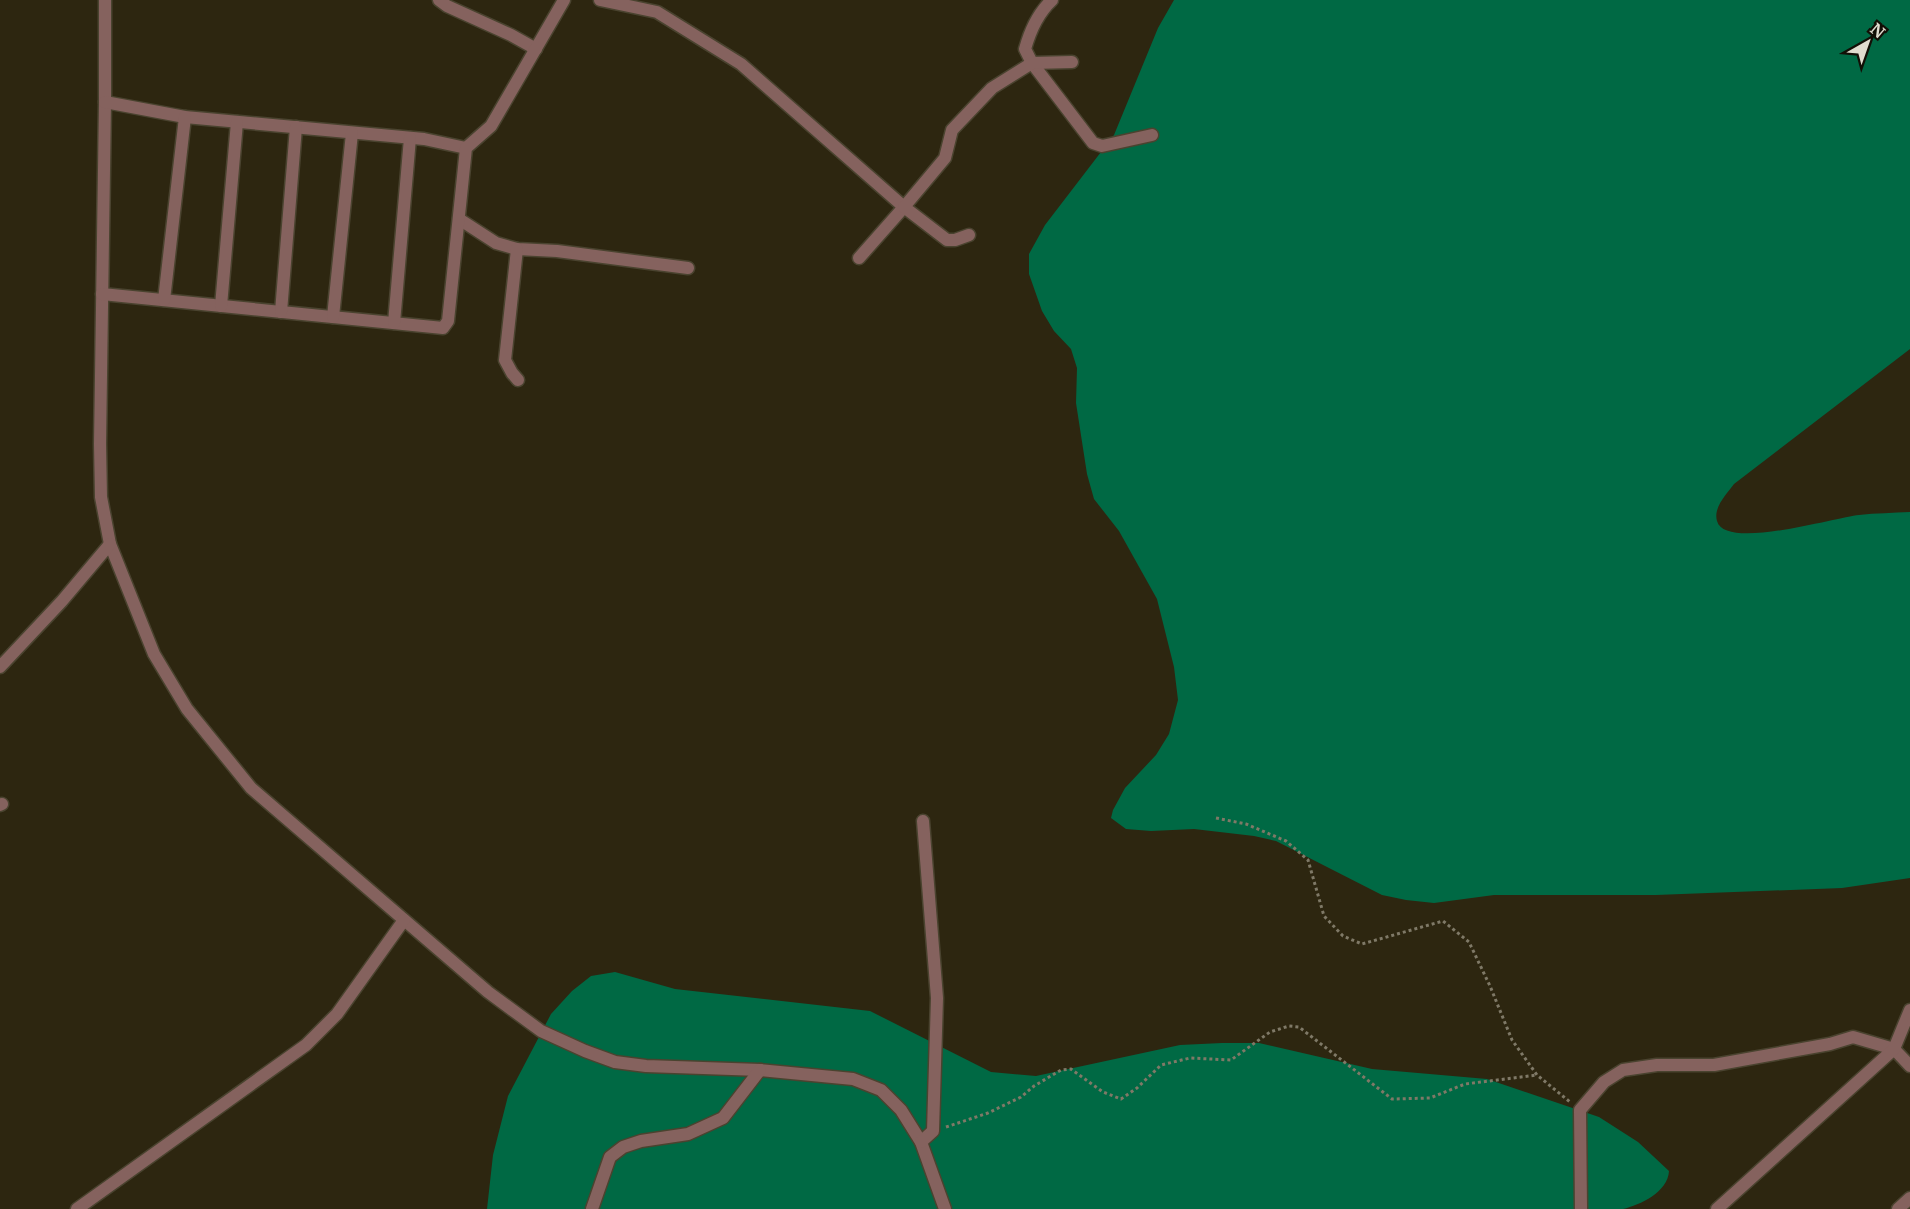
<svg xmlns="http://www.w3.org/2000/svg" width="1910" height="1209" viewBox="0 0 1910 1209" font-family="Merriweather,serif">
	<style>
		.forest { fill: #006944 }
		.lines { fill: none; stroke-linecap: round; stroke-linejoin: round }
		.street-casing { stroke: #4a432f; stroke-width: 15 }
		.path { stroke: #7f7967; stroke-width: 3; stroke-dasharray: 3 3; stroke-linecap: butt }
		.street { stroke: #85625e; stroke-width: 12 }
	</style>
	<rect width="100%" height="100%" fill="#2d2610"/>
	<g class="forest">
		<path d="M1174,0H1910V349L1734,484C1727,494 1713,507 1717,521C1725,551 1836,517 1859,515C1876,513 1893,513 1910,512V878L1842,888L1656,895H1494L1434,903L1406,900L1382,895L1276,841L1254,836L1194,829L1151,831L1126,829L1111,818L1113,810L1125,788L1156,755L1169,734L1178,700L1174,667L1157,599L1119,531L1094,499L1087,474L1076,403L1077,368L1071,349L1054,331L1042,311L1029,274V254L1045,225L1114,135L1158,28Z"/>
		<path d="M615,972L675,989L870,1011L991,1072L1036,1076L1180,1045L1222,1043H1259L1372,1069L1487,1079L1599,1117L1638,1142L1669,1171C1668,1192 1640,1205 1623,1209H487L493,1155L508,1096L551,1014L572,991L591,976Z"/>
	</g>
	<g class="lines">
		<g class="street-casing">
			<g id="street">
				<polyline points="105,0 105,102 100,444 101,497 110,544 154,654 187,709 251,788 488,992 541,1031 585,1051 615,1062 646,1066 760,1070 853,1079 881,1090 901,1110 921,1142 945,1209"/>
				<polyline points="439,0 447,6 511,35 536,49"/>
				<polyline points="600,0 657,12 741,64 904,207 859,258"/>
				<path d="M1052,0C1038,13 1030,31 1025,49L1032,63L1093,143L1102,146L1152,135"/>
				<polyline points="105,102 185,117 424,139 466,148"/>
				<polyline points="459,219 496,243 517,249 557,251 688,268"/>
				<polyline points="969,235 955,240 947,240 904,207 945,158 952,130 992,88 1032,63 1072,62"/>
				<polyline points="517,249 505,360 512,373 518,380"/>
				<polyline points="102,294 443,328 448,321 466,148 491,126 564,0"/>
				<polyline points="164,300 185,117"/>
				<polyline points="221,306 237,122"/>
				<polyline points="281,312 296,127"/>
				<polyline points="333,317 352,133"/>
				<polyline points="394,323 410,138"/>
				<polyline points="0,667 62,601 110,544"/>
				<polyline points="0,805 2,804"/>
				<polyline points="921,1142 933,1131 937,998 923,821"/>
				<polyline points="77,1209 306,1045 337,1014 404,920"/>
				<polyline points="592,1209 610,1157 623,1147 641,1141 688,1134 723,1118 760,1070"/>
				<polyline points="1581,1209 1580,1110 1604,1082 1623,1070 1657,1065 1714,1065 1830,1044 1853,1037 1894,1049 1910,1066"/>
				<polyline points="1717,1209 1894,1049 1910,1010"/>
				<polyline points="1898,1209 1910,1198"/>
			</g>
		</g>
		<g class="path">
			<polyline points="1216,818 1246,824 1286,841 1308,860 1324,916 1343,936 1362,944 1443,921 1469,942 1490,986 1512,1040 1537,1075 1570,1102"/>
			<polyline points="946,1127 988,1113 1021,1097 1034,1086 1061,1070 1071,1069 1103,1092 1121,1099 1137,1088 1161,1065 1190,1058 1231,1060 1270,1032 1289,1026 1299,1027 1392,1099 1430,1098 1465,1084 1537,1075"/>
		</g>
		<use href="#street" class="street"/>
	</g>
	<g transform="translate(1868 42) rotate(40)" stroke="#120f06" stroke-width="4.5" paint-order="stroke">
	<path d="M0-4.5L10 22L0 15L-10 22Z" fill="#e0dccf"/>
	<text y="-9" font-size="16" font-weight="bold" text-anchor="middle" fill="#e0dccf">N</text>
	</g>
</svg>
